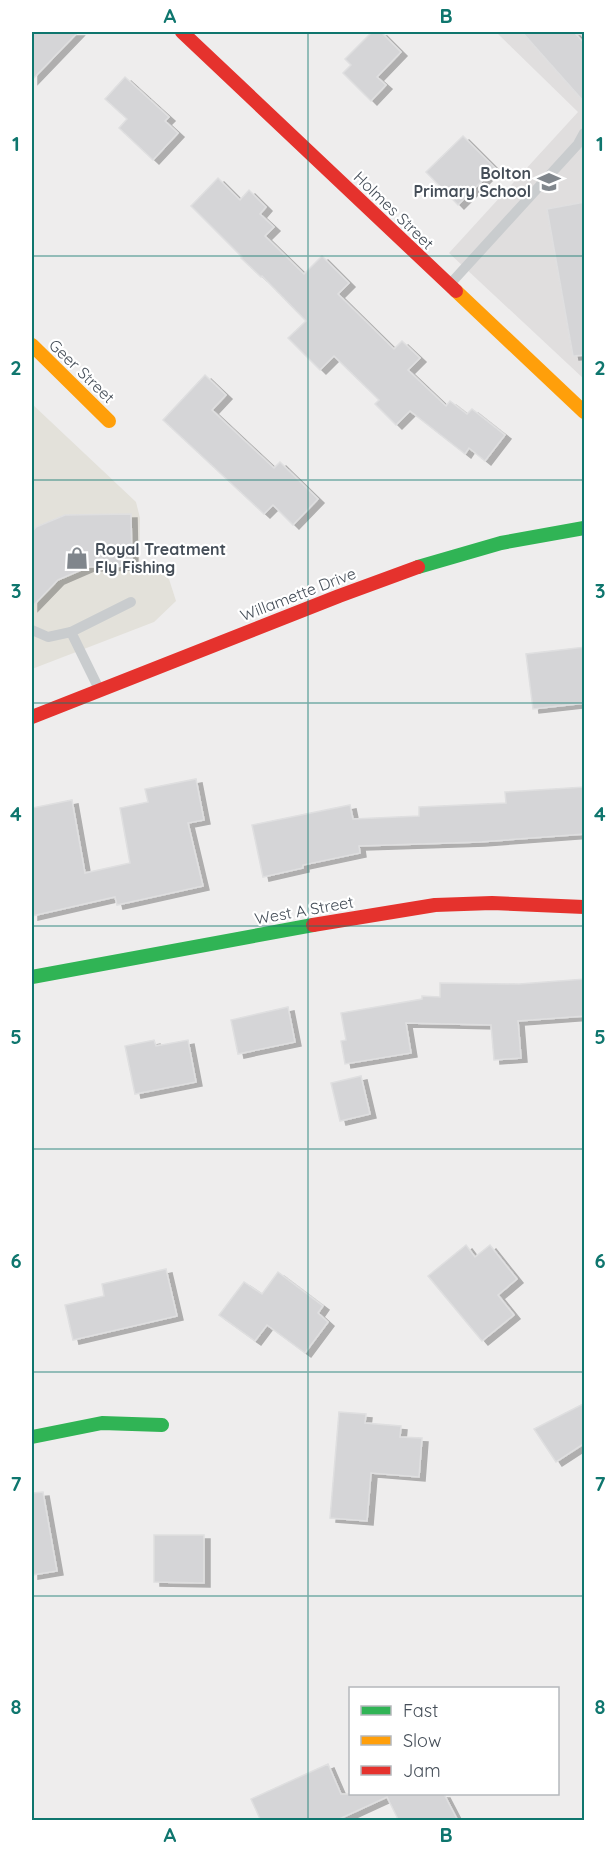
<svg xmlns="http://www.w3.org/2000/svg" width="616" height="1852" viewBox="0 0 616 1852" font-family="Quicksand,sans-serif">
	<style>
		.commercial { fill: #e3e1da }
		.education { fill: #e0dede }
		.building { fill: #d5d5d7; stroke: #dfdfe0; stroke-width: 1.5; filter: url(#shadow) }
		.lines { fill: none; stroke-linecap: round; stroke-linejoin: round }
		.lane { stroke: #c9ccce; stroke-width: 10 }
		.fast { stroke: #30b455; stroke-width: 14 }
		.slow { stroke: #ff9f0a; stroke-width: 14 }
		.jam { stroke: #e5322d; stroke-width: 14 }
		.grid { fill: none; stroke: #0f766e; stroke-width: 1.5; stroke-opacity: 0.55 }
		.labels { text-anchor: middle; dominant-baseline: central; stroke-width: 4.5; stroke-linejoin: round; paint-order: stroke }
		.poi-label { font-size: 16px; font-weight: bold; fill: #454e58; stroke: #fff; text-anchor: end }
		.street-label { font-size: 16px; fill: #454e58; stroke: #fff }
		.neatline { fill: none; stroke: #0f766e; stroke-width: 2 }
		.grid-label { font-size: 20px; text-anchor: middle; font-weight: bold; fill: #0f766e }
	</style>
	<defs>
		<filter id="shadow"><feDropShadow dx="6" dy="4" stdDeviation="0" flood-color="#0004"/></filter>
	</defs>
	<rect width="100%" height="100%" fill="#eeeded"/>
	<polygon class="commercial" points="32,404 136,502 140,518 139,566 158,570 169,579 176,601 154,622 32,669"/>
	<polygon class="education" points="496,32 584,32 584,379 449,253 578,112"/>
	<g class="building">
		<polygon points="32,32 78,32 32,80"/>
		<polygon points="372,32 381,32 401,52 377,77 386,85 371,101 343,73 351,65 345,59"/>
		<polygon points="522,32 574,32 585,44 585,103"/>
		<polygon points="125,77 169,117 165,121 178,133 153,160 119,128 127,119 105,99"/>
		<polygon points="463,136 495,168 458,205 426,172"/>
		<polygon points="218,178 240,200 249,190 266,207 260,214 274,227 265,236 304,274 322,256 349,283 338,294 394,349 402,341 420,358 408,370 446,406 450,401 467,414 472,409 505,435 485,461 469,448 465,454 410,411 396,425 375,404 379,400 334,356 320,370 288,338 306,321 262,276 261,277 241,258 242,257 191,206"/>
		<polygon points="585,202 585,355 573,356 547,209"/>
		<polygon points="205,375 226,395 212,410 274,468 280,462 318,499 293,525 273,505 264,514 163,420"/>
		<polygon points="131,514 132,566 88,567 58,580 32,607 32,532 36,527 65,515"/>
		<polygon points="585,647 585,703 533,709 526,654"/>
		<polygon points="196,779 204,820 188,823 203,886 117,905 115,897 32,916 32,808 72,800 85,873 130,863 120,808 148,802 145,789"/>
		<polygon points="585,787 585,834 479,842 359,846 360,853 303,865 303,868 263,877 252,825 350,805 353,819 419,816 419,807 506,803 505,792"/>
		<polygon points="585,979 585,1016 518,1021 521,1058 494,1060 491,1025 406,1023 411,1053 345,1064 341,1041 346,1040 341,1013 422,999 422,996 440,997 440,983 519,984"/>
		<polygon points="288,1007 295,1042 238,1054 231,1020"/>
		<polygon points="154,1040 156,1046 188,1040 196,1082 135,1094 125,1046"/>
		<polygon points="361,1076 370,1114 340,1121 331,1083"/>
		<polygon points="466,1245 475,1257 490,1245 517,1279 498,1295 514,1315 482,1341 428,1276"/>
		<polygon points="166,1269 177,1316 73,1340 65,1305 104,1296 102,1284"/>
		<polygon points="278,1272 323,1306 318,1313 328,1322 305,1353 267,1325 255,1341 219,1315 244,1282 262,1294"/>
		<polygon points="585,1403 585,1443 556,1462 534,1429"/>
		<polygon points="339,1412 366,1414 365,1423 401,1426 400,1437 422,1438 419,1477 371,1473 367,1521 330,1518"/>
		<polygon points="43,1492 57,1571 32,1575 32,1493"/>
		<polygon points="154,1535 204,1535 204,1583 154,1582"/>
		<polygon points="328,1764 341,1794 444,1794 458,1821 399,1821 387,1797 335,1821 261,1821 251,1799"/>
	</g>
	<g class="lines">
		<g class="lane">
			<polyline points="451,283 578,144 584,133"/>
			<polyline points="32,630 48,637 71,632"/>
			<polyline points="98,687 71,632 131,602"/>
		</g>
		<g class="fast">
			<polyline points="418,567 501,543 584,528"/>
			<polyline points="32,977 313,925"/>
			<polyline points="32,1437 102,1423 162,1425"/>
		</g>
		<g class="slow">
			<polyline points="456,291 584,412"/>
			<polyline points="32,345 109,421"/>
		</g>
		<g class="jam">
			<polyline points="182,32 456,291"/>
			<polyline points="32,717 339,596 418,567"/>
			<polyline points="313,925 435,905 492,903 584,907"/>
		</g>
	</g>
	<path class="grid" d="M308,32V1820M32,256H584M32,480H584M32,703H584M32,926H584M32,1149H584M32,1372H584M32,1596H584"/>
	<defs>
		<g id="school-bare" transform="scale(1.8)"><path d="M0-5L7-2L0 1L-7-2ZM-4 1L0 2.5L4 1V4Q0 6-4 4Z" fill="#80868c" stroke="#fff" stroke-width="2.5" paint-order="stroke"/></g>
		<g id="shop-bare" transform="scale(1.8)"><path d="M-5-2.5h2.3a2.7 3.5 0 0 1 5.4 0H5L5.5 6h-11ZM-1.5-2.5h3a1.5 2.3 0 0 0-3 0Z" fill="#80868c" stroke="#fff" stroke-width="2.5" paint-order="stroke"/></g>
	</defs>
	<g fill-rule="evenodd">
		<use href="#school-bare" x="549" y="182"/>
		<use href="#shop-bare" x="77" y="558"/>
	</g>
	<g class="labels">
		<g class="poi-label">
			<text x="531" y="173">Bolton<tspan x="531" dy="18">Primary School</tspan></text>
			<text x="95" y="549" text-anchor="start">Royal Treatment<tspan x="95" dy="18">Fly Fishing</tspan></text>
		</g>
		<g class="street-label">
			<text transform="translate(394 210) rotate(44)">Holmes Street</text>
			<text transform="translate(82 371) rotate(44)">Geer Street</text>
			<text transform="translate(298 594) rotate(-21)">Willamette Drive</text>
			<text transform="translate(304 910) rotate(-10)">West A Street</text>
		</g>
	</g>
	<rect width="616" height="1852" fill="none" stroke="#ffffff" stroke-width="66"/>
	<rect x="349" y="1687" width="210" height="108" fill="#ffffff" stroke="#b5b8bc" stroke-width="1.5"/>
	<rect x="361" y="1706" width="30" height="9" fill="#30b455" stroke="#b5b8bc" stroke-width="1.5"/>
	<text x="403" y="1717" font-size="18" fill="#454e58">Fast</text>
	<rect x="361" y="1736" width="30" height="9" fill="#ff9f0a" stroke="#b5b8bc" stroke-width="1.5"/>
	<text x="403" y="1747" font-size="18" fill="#454e58">Slow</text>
	<rect x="361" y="1766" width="30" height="9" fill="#e5322d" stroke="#b5b8bc" stroke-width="1.5"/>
	<text x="403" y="1777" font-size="18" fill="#454e58">Jam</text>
	<rect x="33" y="33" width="550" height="1786" class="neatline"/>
	<g class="grid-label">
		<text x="170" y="23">A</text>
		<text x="446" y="23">B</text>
		<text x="16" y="151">1</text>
		<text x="600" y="151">1</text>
		<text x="16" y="375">2</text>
		<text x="600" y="375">2</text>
		<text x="16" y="598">3</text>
		<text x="600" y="598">3</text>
		<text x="16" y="821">4</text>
		<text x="600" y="821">4</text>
		<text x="16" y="1044">5</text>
		<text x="600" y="1044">5</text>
		<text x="16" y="1268">6</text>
		<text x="600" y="1268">6</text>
		<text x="16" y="1491">7</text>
		<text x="600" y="1491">7</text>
		<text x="16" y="1714">8</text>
		<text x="600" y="1714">8</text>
		<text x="170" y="1842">A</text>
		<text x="446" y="1842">B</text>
	</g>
</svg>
